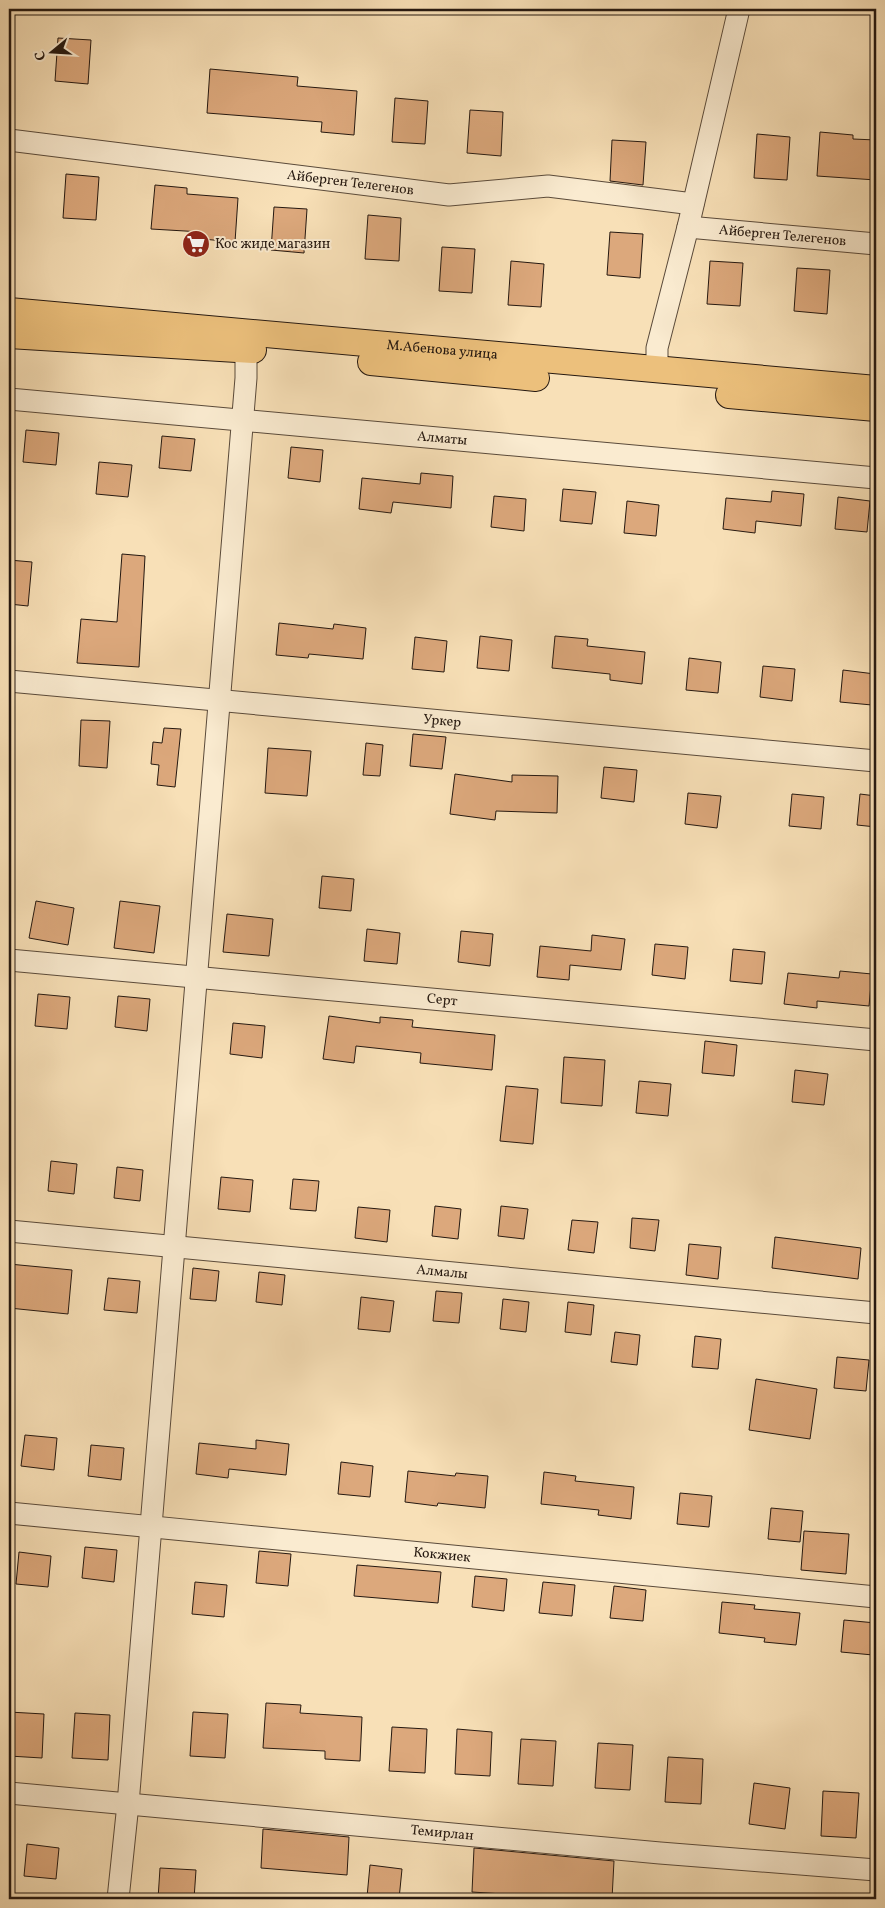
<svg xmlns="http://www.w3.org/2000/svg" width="885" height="1908" viewBox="0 0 885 1908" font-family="Vollkorn,serif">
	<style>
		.building { fill: #dca87c; stroke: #251810 }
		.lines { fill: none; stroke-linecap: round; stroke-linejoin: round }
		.minor-casing { stroke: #5a4a3a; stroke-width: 23 }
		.major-casing { stroke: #251810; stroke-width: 28 }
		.minor { stroke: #faebd0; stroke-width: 21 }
		.major { stroke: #ecc07c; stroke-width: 26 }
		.labels { text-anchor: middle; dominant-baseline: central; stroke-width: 4; stroke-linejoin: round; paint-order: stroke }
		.street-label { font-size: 14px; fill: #251810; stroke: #faebd0 }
		.poi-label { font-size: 14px; fill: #251810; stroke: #faebd0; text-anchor: start }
	</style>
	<rect width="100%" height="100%" fill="#f8e0b7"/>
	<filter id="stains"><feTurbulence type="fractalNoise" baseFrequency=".004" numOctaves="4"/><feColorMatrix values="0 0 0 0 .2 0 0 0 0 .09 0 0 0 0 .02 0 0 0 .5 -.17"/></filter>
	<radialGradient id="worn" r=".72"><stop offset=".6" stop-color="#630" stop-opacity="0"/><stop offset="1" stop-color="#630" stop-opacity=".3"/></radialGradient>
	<g class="building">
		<polygon points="58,38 91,40 88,84 55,81"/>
		<polygon points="210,69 298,77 297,86 357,91 354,135 321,132 322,122 207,113"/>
		<polygon points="395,98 428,101 425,144 392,142"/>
		<polygon points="470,110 503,112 501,156 467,153"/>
		<polygon points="820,132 853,135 853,139 876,140 876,180 817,176"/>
		<polygon points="757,134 790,137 787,180 754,178"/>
		<polygon points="612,140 646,142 643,185 610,181"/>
		<polygon points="66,174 99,177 96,220 63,218"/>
		<polygon points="155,185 187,188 187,194 238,198 235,242 202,239 202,232 151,229"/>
		<polygon points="274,207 307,209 304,253 271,250"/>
		<polygon points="368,215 401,218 399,261 365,259"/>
		<polygon points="610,232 643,234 640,278 607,275"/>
		<polygon points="442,247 475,249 472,293 439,291"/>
		<polygon points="511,261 544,264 541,307 508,305"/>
		<polygon points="710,261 743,263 740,306 707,304"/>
		<polygon points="797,268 830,270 827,314 794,311"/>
		<polygon points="26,430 59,433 56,465 23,462"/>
		<polygon points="162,436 195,439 191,471 159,468"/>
		<polygon points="291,447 323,450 320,482 288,478"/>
		<polygon points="99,462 132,465 128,497 96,494"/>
		<polygon points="421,473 453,476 451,508 393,502 391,513 359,509 362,478 420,484"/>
		<polygon points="563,489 596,492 592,524 560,521"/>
		<polygon points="772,491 804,494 801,526 756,521 755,533 723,529 726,498 771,502"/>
		<polygon points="494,496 526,499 524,531 491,527"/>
		<polygon points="838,497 870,501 867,532 835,529"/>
		<polygon points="627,501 659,505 656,536 624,533"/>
		<polygon points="122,554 145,556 139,667 77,663 81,619 117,622"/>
		<polygon points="9,560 32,562 28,606 9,604"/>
		<polygon points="279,623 333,629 334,624 366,628 363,659 309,654 308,658 276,655"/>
		<polygon points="480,636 512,640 509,671 477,668"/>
		<polygon points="555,636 588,639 587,646 645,652 642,684 610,680 610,674 552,668"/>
		<polygon points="415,637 447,641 444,672 412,669"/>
		<polygon points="689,658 721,662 718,693 686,690"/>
		<polygon points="763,666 795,669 792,701 760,697"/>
		<polygon points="843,670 875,674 872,705 840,702"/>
		<polygon points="81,720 110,721 107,768 79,766"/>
		<polygon points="164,728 181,729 175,787 157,785 159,765 151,764 153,742 162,743"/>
		<polygon points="413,734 446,737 442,769 410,766"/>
		<polygon points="366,743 383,745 380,776 363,775"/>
		<polygon points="268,748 311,751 307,796 265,793"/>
		<polygon points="604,767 637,770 634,802 601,798"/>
		<polygon points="455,774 512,782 512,775 558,776 557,813 496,811 495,820 450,814"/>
		<polygon points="688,793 721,796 717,828 685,824"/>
		<polygon points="792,794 824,797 821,829 789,826"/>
		<polygon points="860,794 876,796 876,827 857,825"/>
		<polygon points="322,876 354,879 351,911 319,908"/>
		<polygon points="36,901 74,908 68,945 29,938"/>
		<polygon points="120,901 160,906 154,953 114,948"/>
		<polygon points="227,914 273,919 269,956 223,952"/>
		<polygon points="367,929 400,933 397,964 364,961"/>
		<polygon points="461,931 493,934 490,966 458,962"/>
		<polygon points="592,935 625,939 621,970 570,965 569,980 537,977 540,946 591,951"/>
		<polygon points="655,944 688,947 685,979 652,975"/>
		<polygon points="733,949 765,952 762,984 730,981"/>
		<polygon points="840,971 872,974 869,1006 817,1001 817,1008 784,1004 788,973 839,978"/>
		<polygon points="38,994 70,997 67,1029 35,1026"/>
		<polygon points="118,996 150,999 147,1031 115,1027"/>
		<polygon points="329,1016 380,1023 380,1017 413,1020 412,1027 495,1035 492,1070 420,1063 421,1053 356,1046 354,1063 323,1059"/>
		<polygon points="233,1023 265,1026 262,1058 230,1054"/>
		<polygon points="705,1041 737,1045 734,1076 702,1073"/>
		<polygon points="564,1057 605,1060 602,1106 561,1103"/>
		<polygon points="795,1070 828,1074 824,1105 792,1102"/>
		<polygon points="639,1081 671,1084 668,1116 636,1113"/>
		<polygon points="506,1086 538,1089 533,1144 500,1141"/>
		<polygon points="51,1161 77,1164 74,1194 48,1191"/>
		<polygon points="117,1167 143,1170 140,1201 114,1198"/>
		<polygon points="221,1177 253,1180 250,1212 218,1209"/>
		<polygon points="293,1179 319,1181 316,1211 290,1209"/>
		<polygon points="435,1206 461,1209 458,1239 432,1236"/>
		<polygon points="501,1206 528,1209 524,1239 498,1236"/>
		<polygon points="358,1207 390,1210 387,1242 355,1238"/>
		<polygon points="632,1218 659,1220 655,1251 630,1248"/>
		<polygon points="572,1220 598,1222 594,1253 568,1250"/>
		<polygon points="775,1237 861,1248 858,1279 772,1268"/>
		<polygon points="689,1244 721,1247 718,1279 686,1275"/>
		<polygon points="9,1264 72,1270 68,1314 9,1308"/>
		<polygon points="193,1268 219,1271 216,1301 190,1299"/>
		<polygon points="259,1272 285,1275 282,1305 256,1302"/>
		<polygon points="108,1278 140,1281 137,1313 104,1310"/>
		<polygon points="436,1291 462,1293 459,1323 433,1321"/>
		<polygon points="361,1297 394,1301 390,1332 358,1329"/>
		<polygon points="503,1299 529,1302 526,1332 500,1329"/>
		<polygon points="568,1302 594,1305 591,1335 565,1332"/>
		<polygon points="615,1332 640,1335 637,1365 611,1362"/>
		<polygon points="695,1336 721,1339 718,1369 692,1367"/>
		<polygon points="837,1357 869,1360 866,1391 834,1388"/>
		<polygon points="756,1379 817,1389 810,1439 749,1430"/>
		<polygon points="25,1435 57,1438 54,1470 21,1466"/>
		<polygon points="256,1440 289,1444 286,1475 229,1469 228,1478 196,1474 199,1443 256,1449"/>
		<polygon points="91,1445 124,1448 121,1480 88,1476"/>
		<polygon points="341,1462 373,1466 370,1497 338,1494"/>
		<polygon points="408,1471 455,1476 456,1473 488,1476 485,1508 438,1503 437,1506 405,1502"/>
		<polygon points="544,1472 576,1476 575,1481 634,1487 631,1519 598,1515 599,1510 541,1504"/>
		<polygon points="680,1493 712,1496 709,1527 677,1524"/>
		<polygon points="771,1508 803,1511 800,1542 768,1539"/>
		<polygon points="804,1531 849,1534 846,1574 801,1570"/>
		<polygon points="85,1547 117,1550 114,1582 82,1578"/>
		<polygon points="259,1551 291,1554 288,1586 256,1583"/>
		<polygon points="19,1552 51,1556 48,1587 16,1584"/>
		<polygon points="357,1565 441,1572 438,1603 354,1596"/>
		<polygon points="475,1576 507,1579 504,1611 472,1607"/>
		<polygon points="195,1582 227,1585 224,1617 192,1614"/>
		<polygon points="543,1582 575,1585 572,1616 539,1613"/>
		<polygon points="614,1586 646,1590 643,1621 610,1618"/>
		<polygon points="722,1602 755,1605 754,1609 800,1613 796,1645 764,1642 765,1638 719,1633"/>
		<polygon points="844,1620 876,1623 873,1655 841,1652"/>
		<polygon points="266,1703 301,1705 300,1713 362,1717 360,1761 325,1759 325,1751 263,1748"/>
		<polygon points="9,1712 44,1714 42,1758 9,1756"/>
		<polygon points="193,1712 228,1714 225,1758 190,1756"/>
		<polygon points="75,1713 110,1715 108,1760 72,1758"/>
		<polygon points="392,1727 427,1729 425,1773 389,1771"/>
		<polygon points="457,1729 492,1732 490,1776 455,1774"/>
		<polygon points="521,1739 556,1741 553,1786 518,1784"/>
		<polygon points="598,1743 633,1745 630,1790 595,1788"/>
		<polygon points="668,1757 703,1759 701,1804 665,1802"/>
		<polygon points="754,1783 790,1788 785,1829 749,1824"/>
		<polygon points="823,1791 859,1793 856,1838 821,1836"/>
		<polygon points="263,1829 349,1837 347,1875 261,1868"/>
		<polygon points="27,1844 59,1848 56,1879 24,1876"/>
		<polygon points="474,1848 614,1861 612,1899 542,1899 517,1898 518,1895 472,1892"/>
		<polygon points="370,1865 402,1869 399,1899 367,1897"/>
		<polygon points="160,1868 196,1870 194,1899 158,1899"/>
	</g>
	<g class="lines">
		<g class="minor-casing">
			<g id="minor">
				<path id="s1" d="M9,140L449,195L548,186L693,204"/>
				<path id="s2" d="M688,227L876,244"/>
				<polyline points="657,371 657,348 688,227 739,9"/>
				<path id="s3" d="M9,399L876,478"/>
				<path id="s4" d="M9,681L876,761"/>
				<path id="s5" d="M9,960L876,1040"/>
				<path id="s6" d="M9,1231L876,1313"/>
				<path id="s7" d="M9,1513L876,1597"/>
				<path id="s8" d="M9,1793L660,1853L876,1870"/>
				<polyline points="118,1899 128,1804 246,378 246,350"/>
			</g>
		</g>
		<g class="major-casing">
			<g id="major">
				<path id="s9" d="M9,311L876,389"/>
				<polyline points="9,335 253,350"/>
				<polyline points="371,362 536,378"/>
				<polyline points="729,395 876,408"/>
			</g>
		</g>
		<use href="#minor" class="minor"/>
		<use href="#major" class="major"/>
	</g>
	<defs>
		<g id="supermarket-disc" transform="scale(1.4375)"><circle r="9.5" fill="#8f2418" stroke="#faebd0"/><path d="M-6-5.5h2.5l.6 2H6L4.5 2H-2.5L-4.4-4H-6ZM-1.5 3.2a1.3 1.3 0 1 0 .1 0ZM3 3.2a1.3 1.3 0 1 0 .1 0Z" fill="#fff"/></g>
	</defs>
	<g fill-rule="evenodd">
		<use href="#supermarket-disc" x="196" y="244"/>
	</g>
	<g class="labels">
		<g class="street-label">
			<text stroke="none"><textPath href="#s1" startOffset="344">Айберген Телегенов</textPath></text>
			<text stroke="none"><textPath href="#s2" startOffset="95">Айберген Телегенов</textPath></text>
			<text stroke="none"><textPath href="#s9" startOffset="435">М.Абенова улица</textPath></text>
			<text stroke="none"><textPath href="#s3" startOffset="435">Алматы</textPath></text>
			<text stroke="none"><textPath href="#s4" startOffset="435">Уркер</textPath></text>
			<text stroke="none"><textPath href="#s5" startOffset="435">Серт</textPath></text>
			<text stroke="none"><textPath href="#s6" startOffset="435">Алмалы</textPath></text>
			<text stroke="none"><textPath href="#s7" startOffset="435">Кокжиек</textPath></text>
			<text stroke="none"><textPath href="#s8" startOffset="435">Темирлан</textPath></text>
		</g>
		<g class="poi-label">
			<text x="215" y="244">Кос жиде магазин</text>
		</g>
	</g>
	<rect width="885" height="1908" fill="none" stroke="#f8e0b7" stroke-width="30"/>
	<rect x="10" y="10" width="865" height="1888" fill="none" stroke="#251810" stroke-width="2.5"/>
	<rect x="15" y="15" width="855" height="1878" fill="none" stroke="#251810"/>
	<g transform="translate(52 52) rotate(252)" stroke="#faebd0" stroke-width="4" paint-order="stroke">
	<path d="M0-4L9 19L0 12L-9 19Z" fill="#251810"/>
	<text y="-8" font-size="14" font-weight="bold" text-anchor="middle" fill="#251810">С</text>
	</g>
	<rect width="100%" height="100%" filter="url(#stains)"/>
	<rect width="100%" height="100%" fill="url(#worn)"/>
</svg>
